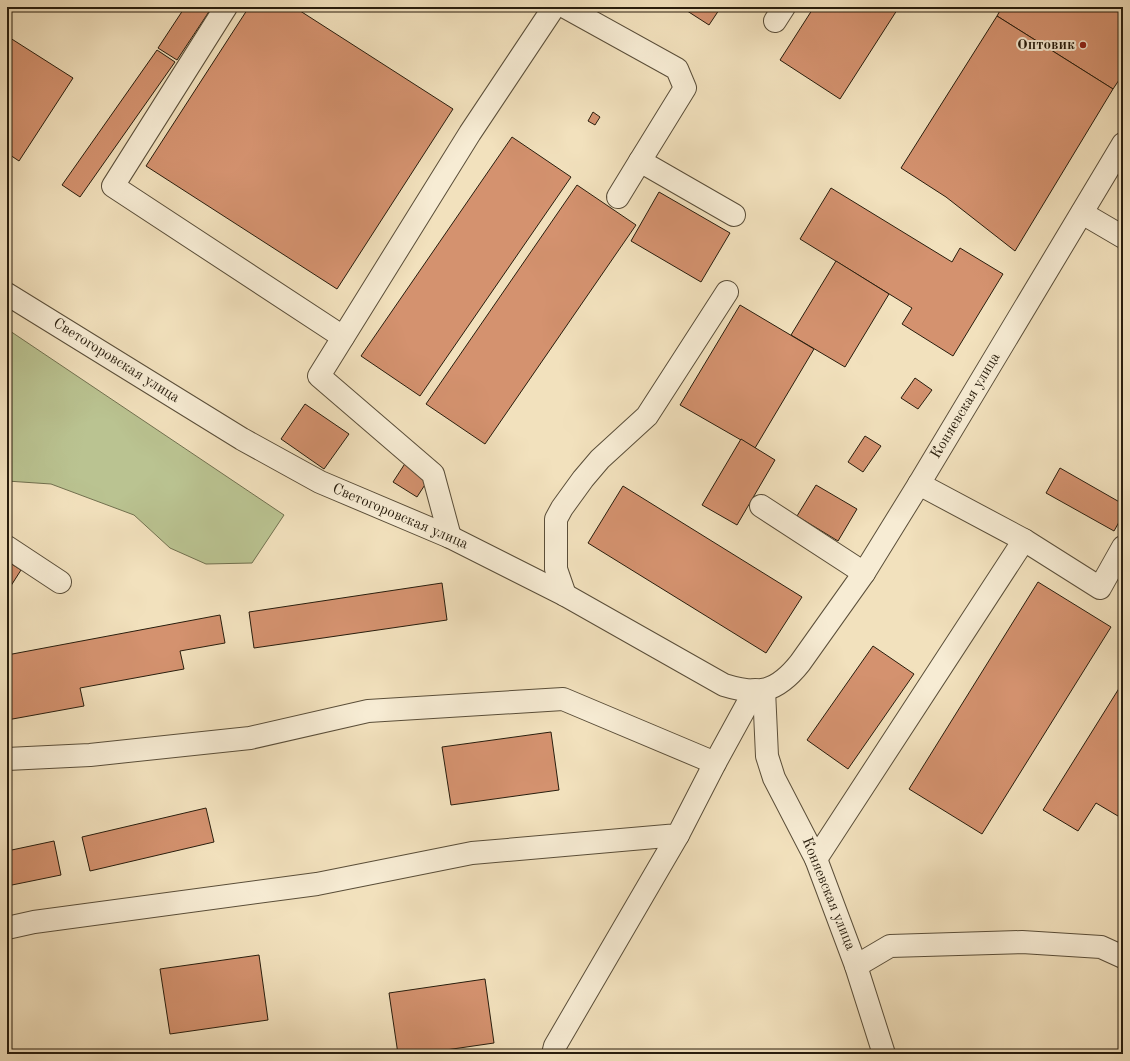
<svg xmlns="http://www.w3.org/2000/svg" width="1130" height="1061" viewBox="0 0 1130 1061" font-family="'Old Standard TT',serif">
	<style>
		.green { fill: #bac391; stroke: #71704f }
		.building { fill: #d4926f; stroke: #281d0d }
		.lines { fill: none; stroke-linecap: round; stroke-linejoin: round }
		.minor-casing { stroke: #5a4e39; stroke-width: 24 }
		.minor { stroke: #f7ecd4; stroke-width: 22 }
		.poi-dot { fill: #8f2418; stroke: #f7ecd4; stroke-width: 1.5 }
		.labels { text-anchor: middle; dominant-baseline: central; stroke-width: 4; stroke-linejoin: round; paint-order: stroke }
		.poi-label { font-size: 15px; font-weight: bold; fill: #281d0d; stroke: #f7ecd4; text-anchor: end }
		.street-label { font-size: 15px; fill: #281d0d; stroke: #f7ecd4 }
	</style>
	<rect width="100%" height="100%" fill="#f2e1bd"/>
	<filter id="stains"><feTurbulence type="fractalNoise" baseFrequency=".005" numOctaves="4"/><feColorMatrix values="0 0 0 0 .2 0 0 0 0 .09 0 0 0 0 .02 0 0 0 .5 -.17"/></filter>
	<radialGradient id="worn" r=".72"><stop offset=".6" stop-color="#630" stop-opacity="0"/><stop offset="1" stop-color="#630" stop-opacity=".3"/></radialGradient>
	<polygon class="green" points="7,329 284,515 252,563 206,564 170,548 134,515 51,484 7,481"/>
	<g class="building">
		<polygon points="185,7 212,7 177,60 158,48"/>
		<polygon points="249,7 294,7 453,109 337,289 146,166"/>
		<polygon points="681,7 721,7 709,25"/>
		<polygon points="814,7 899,7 840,99 780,60"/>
		<polygon points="1002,7 1123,7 1123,74 1113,89 997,16"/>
		<polygon points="997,16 1113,89 1015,251 946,197 901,168"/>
		<polygon points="7,36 73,78 19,161 7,153"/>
		<polygon points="157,50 175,62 80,197 62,185"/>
		<polygon points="593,112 600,117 595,125 588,121"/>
		<polygon points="512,137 571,177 420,396 361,356"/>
		<polygon points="577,185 636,225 485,444 426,404"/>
		<polygon points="831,188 952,262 960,248 1003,274 953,356 902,324 912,308 800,239"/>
		<polygon points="659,192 730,233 701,282 631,241"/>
		<polygon points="836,261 889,294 845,367 791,335"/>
		<polygon points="740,305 814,349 755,448 680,405"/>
		<polygon points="915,378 932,390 918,409 901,398"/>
		<polygon points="305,404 349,434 324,469 281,439"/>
		<polygon points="865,436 881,446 863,472 848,462"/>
		<polygon points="741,439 775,460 737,525 702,505"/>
		<polygon points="406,462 430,477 417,497 393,482"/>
		<polygon points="1060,468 1123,504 1123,515 1114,531 1046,493"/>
		<polygon points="816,485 857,509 838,541 797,516"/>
		<polygon points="623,486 802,597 766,653 588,543"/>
		<polygon points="7,561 21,570 7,592"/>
		<polygon points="1038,582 1111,627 982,834 909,789"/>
		<polygon points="442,583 447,620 254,648 249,612"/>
		<polygon points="220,615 225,643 180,651 184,669 80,688 84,706 7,720 7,655"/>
		<polygon points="873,646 914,674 848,769 807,740"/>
		<polygon points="1123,682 1123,819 1096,803 1078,831 1043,810"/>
		<polygon points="551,732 559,790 451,805 442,747"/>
		<polygon points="206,808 214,842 90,871 82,837"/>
		<polygon points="54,841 61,875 7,886 7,851"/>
		<polygon points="259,955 268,1020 170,1034 160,969"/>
		<polygon points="485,979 494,1043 418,1054 398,1054 389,993"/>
	</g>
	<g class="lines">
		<g class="minor-casing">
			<g id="minor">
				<polyline points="226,7 113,186 343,337"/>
				<polyline points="565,7 677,69 685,88 640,161 734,215"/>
				<polyline points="775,21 784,7"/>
				<polyline points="618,197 640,161"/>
				<polyline points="1082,213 1123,237"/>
				<path d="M7,294L242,439L320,482L450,537L565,595L724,685C759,696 777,692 800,663L864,573L919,484L1123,144"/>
				<polyline points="919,484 1024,540 1100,588 1123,547"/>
				<polyline points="761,506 864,573"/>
				<polyline points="450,537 433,474 319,376 470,133 554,7"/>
				<polyline points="7,547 60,582"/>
				<polyline points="565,595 556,569 556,519 562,508 583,479 600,459 647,416 727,292"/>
				<polyline points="764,690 767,756 774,778 816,859 856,966 884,1054"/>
				<polyline points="7,759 90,755 250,738 368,711 563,699 715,763"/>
				<polyline points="816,859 1024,540"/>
				<polyline points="7,928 34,922 317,884 472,853 678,835 715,763 755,690"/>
				<polyline points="856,966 890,946 1022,942 1101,947 1123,957"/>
				<polyline points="553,1054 555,1046 678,835"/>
			</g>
		</g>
		<use href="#minor" class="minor"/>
	</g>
	<circle class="poi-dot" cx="1083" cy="45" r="4"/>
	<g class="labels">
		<g class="poi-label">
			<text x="1075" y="45">Оптовик</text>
		</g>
		<g class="street-label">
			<text transform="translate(116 361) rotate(32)">Светогоровская улица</text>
			<text transform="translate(966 406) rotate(-59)">Коняевская улица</text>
			<text transform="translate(400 517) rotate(23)">Светогоровская улица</text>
			<text transform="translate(828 894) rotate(68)">Коняевская улица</text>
		</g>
	</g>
	<rect width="1130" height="1061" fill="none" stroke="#f2e1bd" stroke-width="24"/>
	<rect x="8" y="8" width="1114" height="1045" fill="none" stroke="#281d0d" stroke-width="2"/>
	<rect x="12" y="12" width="1106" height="1037" fill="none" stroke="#281d0d"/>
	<rect width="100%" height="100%" filter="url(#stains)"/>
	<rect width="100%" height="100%" fill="url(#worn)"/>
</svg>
